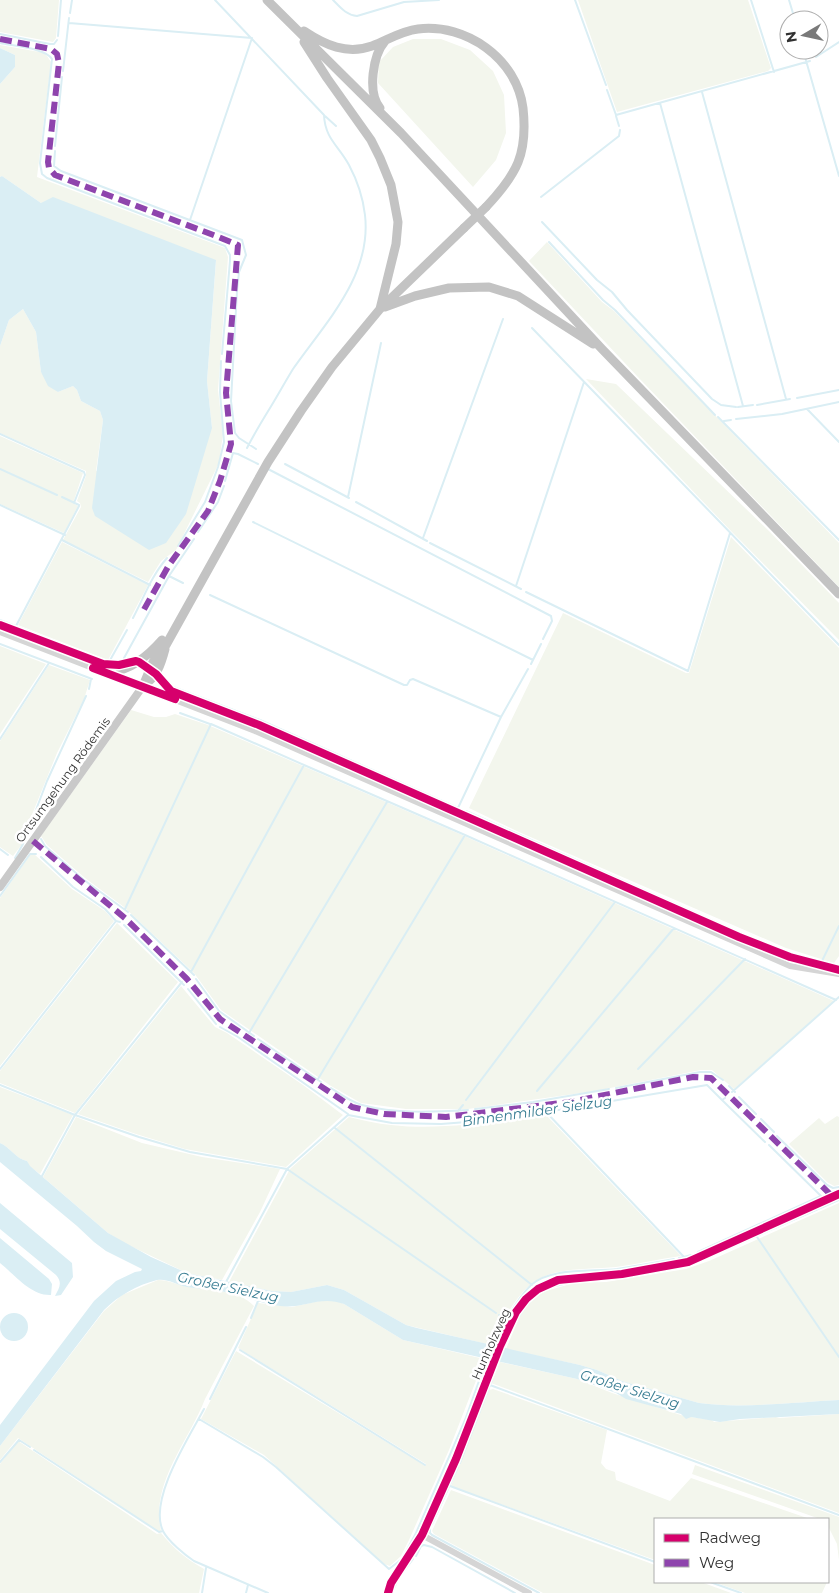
<svg xmlns="http://www.w3.org/2000/svg" width="839" height="1593" font-family="Montserrat,sans-serif">
  <style>
    .green { fill: #f3f6ed }
    .water { fill: #daeef4 }
    .lines { fill: none; stroke-linecap: round; stroke-linejoin: round }
    .stream { stroke: #daeef4; stroke-width: 2 }
    .minor { stroke: #d5d5d5; stroke-width: 6 }
    .major { stroke: #c9c9c9; stroke-width: 8 }
    .highway { stroke: #c3c3c3; stroke-width: 9 }
    .highway-bridge { stroke: #c3c3c3; stroke-width: 9 }
    .quiet { stroke: #8e44ad; stroke-width: 6; stroke-dasharray: 12 6; stroke-linecap: butt }
    .cycleway-casing { stroke: #fff; stroke-width: 11 }
    .cycleway { stroke: #d6006c; stroke-width: 8 }
    .labels { text-anchor: middle; stroke-width: 5; stroke-linejoin: round; paint-order: stroke }
    .street-label { font-size: 12px; fill: #313131; stroke: #fff }
    .water-label { font-size: 14px; font-style: italic; fill: #377c92; stroke: #fff }
  </style>
  <rect width="100%" height="100%" fill="#fff"/>
  <path class="green" d="M0,0h59l-3,38 -3,4 -53,-10z
    M578,0h170l23,68 -3,3 -151,41z
    M413,39h28l29,11 23,21 11,24 2,38 -10,27 -23,27 -95,-104 1,-21 14,-15z
    M0,45l45,8 6,9 -14,115 188,71 3,9 -10,133 5,44 -4,29 -43,87 -15,11 -13,21 -85,-42 18,-33 -1,-4 -3,-2 9,-25v-5l-86,-38v-87l9,-26 14,-11 13,23 5,40 17,20 15,-6 4,4 4,11 19,10 3,9 -7,51 116,-43 -5,-47 9,-120 -175,-58 -39,-27 -2,1v-93l15,-17v-12l-15,-7z
    M547,242l55,60 12,9 225,232v44l-202,-211 -108,-115z
    M586,379l30,5 153,147 70,72v37l-108,-109z
    M0,436l83,37 -10,30 5,3 -14,27 -64,-29z
    M731,537l108,111v308l-5,7 -48,-15 -267,-116 -50,-24 94,-195 123,60h3z
    M62,542l86,43 -40,75 -90,-35z
    M0,646l46,18 -46,70z
    M49,665l41,15 -6,19 -27,54 -26,64 -8,26 -10,13 -13,-9v-106z
    M131,710l23,7h12l9,-3 33,11 254,110 372,166 -100,88 -22,-19h-11l-106,21 -127,18h-62l-45,-6 -30,-17 -110,-76 -27,-37 -70,-66 -39,-29 -38,-33 -6,-9z
    M34,854l38,35 33,22 9,10 -114,145v-168l30,-43z
    M117,923l61,59 -103,131 -75,-30v-12z
    M181,986l34,41 12,6 76,52 40,30 -57,52 -101,-18 -49,-15 -58,-20z
    M0,1087l73,28 -33,59 -11,-8 -2,-5c-11,-2 -17,-14 -27,-18z
    M545,1114l136,142c-22,3 -43,8 -65,11 -28,3 -62,-1 -85,17 -16,13 -32,43 -40,61l-85,-20 -62,-35 -17,-5 -36,7 -19,-1 -43,-9 61,-113 59,-52c14,3 28,7 42,8 51,6 104,-4 154,-11z
    M837,1116l2,1v68l-5,1 -7,-4 -38,-38 30,-26 6,6z
    M76,1117l66,26 60,14 78,12 -20,43 -38,68 -35,-7 -65,-31 -14,-9 -65,-56z
    M839,1203v197c-43,2 -97,9 -140,3l-77,-22 -25,-11 -17,-5 -74,-16 13,-31 8,-12 10,-10 9,-5 28,-8 32,-1 80,-13 23,-8z
    M158,1280c10,0 20,5 30,7 22,4 50,2 66,19l-49,93c-16,42 -55,84 -44,132h-3l-140,-93 -18,22v-14l104,-135 18,-16z
    M335,1300l9,4 59,36 77,18 4,2 -35,90 -40,90 -8,16 -11,10 -6,-2 -120,-109 -63,-36 35,-68 190,115v-2l-188,-116 20,-45 34,4 27,-6z
    M500,1362l77,17 35,14 72,23 28,4 2,2 62,-5 3,1 60,-4v99l-348,-130z
    M493,1389l114,41 -6,33 5,6 9,3 1,8 54,21 21,-23 119,41h-155v41l-204,-74 38,-96z
    M18,1441l139,93 4,-1c14,17 24,25 43,36l-5,24h-199v-129z
    M695,1465l144,52v43l-2,-16 -9,-18v-7h-8l-128,-45z
    M451,1490l204,75v17h46l30,11h-188l-109,-59 -2,-3z
    M714,1582h113l-5,11h-77z"/>
  <path class="water" d="M0,48l15,7v12l-15,17z
    M2,176l39,27 12,-6 163,63 -9,121 5,47 -26,86 -20,29 -17,7 -54,-34 -3,-8 11,-88 -3,-9 -19,-10 -4,-11 -4,-4 -15,6 -10,-6 -7,-14 -5,-40 -13,-23 -14,11 -9,26v-169z
    M0,1143c10,4 16,16 27,18l3,5 78,67 43,24 36,16 85,18 19,1 36,-7 17,5 62,35 11,3 163,37 17,5 25,11 77,22c43,6 97,-1 140,-3v14l-99,5 -20,3 -29,-5 -5,2 -5,-5 -55,-15 -10,-6 -39,-14 -174,-39 -59,-36c-24,-9 -40,5 -64,2 -19,-2 -36,-10 -55,-14 -13,-3 -26,-3 -38,-5 -10,-2 -20,-9 -30,-7 -20,5 -39,16 -53,30l-104,136v-21l94,-124 22,-20 19,-9 6,-1 1,-2 -36,-18 -12,-9 -17,-16 -77,-64z
    M0,1203l72,60 1,14 -12,18 -6,1c4,-8 8,-13 1,-21l-56,-46z
    M0,1238l49,41 3,5 -1,11c-20,1 -36,-20 -51,-32z
    M0 1327a14 14 0 1 1 28 0a14 14 0 1 1-28 0Z"/>
  <g class="lines">
    <path class="stream" d="M215,0l109,115c1,24 15,31 25,50 8,15 14,33 16,50 7,61 -40,108 -72,154 -8,13 -15,26 -23,39 -8,13 -16,26 -23,40
      M333,0c7,7 13,15 24,16l47,-14 35,-2
      M575,0l31,85
      M751,0l23,72
      M789,0l6,20
      M70,13l2,-13
      M69,23l183,15 -62,182
      M0,34l50,10h4l3,-4
      M58,36l3,-36
      M0,43c13,3 45,5 52,16l-12,104 2,11 5,4 178,68 5,9v6l-8,93
      M803,50l36,126
      M816,57l23,-15
      M63,71l6,-53
      M607,90l9,25 194,-54
      M702,92l84,307
      M660,103l83,303
      M325,116l11,10
      M616,116l3,10
      M55,146l7,-69
      M55,151l-1,15 7,5 181,69 4,15 -7,17 -2,19 -6,110 4,32 4,5 17,11
      M541,197l78,-61 1,-6
      M542,222l55,58 15,12 15,18 85,89 9,6 15,2
      M549,242l54,58 12,10 100,105
      M532,328l307,317
      M797,398l42,-8
      M757,405l33,-6
      M738,407l15,-2
      M807,409l32,33
      M718,417l121,123
      M736,419l46,-5 57,-12
      M724,421l7,-1
      M0,434l84,38 1,3 -11,28
      M285,464l64,34
      M0,469l57,26
      M268,469l283,147 1,5 -9,18
      M225,481l8,-28 5,1 20,10
      M348,497l33,-154
      M356,502l71,39
      M0,505l65,30
      M253,522l280,138
      M198,532l20,-30 6,-16
      M423,538l80,-219
      M62,540l88,45
      M430,543l91,46
      M178,546l27,-44 13,-35 6,-25 -4,-50 1,-31
      M169,576l14,7
      M516,586l68,-204
      M526,592l162,79 42,-138
      M210,595l194,90h3l3,-5 3,-1 88,38
      M133,618c11,-21 19,-43 34,-60
      M0,620l95,37
      M16,626l63,-120v-1l-17,-8
      M0,644l92,35
      M124,658l45,-82 25,-37
      M101,659l8,3
      M109,662l18,-32
      M117,664l3,1 1,-2
      M531,664l10,-20
      M168,685l92,35 198,88 43,-91 27,-48
      M89,689l2,-10
      M180,713l30,11
      M0,739l49,-76
      M304,765l161,70 371,165
      M466,811l299,133 35,13 22,4
      M41,839l4,7 39,34 44,32
      M0,849l8,6
      M41,857l32,30 32,22 11,12 4,1
      M15,858l8,-14 24,-63 39,-85
      M0,896l30,-42h6
      M125,909l86,-185 93,41 -113,207
      M131,915l63,60
      M124,925l60,60
      M833,964l-11,-3 17,-35
      M838,966h1
      M196,979l23,32 35,25
      M182,982l-107,133 64,22 51,15 97,17 209,144
      M188,989l28,35
      M220,1027l18,10 110,77
      M249,1033l138,-231
      M258,1039l63,43
      M0,1069l116,-148
      M638,1069l107,-110
      M318,1079l147,-244
      M0,1085l75,30 -33,61
      M729,1086l6,6
      M331,1088c9,6 20,14 31,17 33,9 72,7 106,5
      M616,1088l84,-16h11l12,8
      M537,1091l137,-163
      M732,1092l107,-95
      M739,1097l17,17
      M466,1100l149,-198
      M722,1100l43,42
      M475,1109l58,-7 76,-13
      M458,1111l5,-6
      M546,1112l138,145 7,-2
      M761,1119l13,13
      M335,1128l197,157
      M777,1136l50,49 6,3 6,-1
      M757,1237l82,120
      M698,1252l123,-56 -52,-51
      M679,1258l5,-1
      M581,1281l53,-5 54,-10 151,-66
      M226,1282l61,-113 61,-54 44,8 49,1 64,-5 202,-34 15,15 3,-2
      M547,1288l25,-6
      M499,1315l6,4
      M251,1318l7,-17
      M508,1338c9,-20 17,-35 35,-48
      M495,1343c9,-20 20,-42 36,-58 20,-18 61,-13 86,-16 19,-3 38,-6 57,-10
      M240,1350l185,115
      M503,1350l3,-7
      M493,1375l6,-14
      M490,1385l349,130
      M210,1399l36,-72
      M204,1409c-15,28 -56,91 -41,122 5,10 22,24 31,30l74,32
      M199,1419l64,38 13,10 113,102 13,-10 14,-26 49,-113 19,-53
      M19,1440l11,7
      M34,1450l125,82 4,-1
      M0,1462l19,-22
      M460,1463l32,-83
      M450,1486l205,76
      M432,1524l26,-57
      M430,1529v4l2,2 107,58
      M416,1556l5,-10 3,-1 8,2 83,46
      M710,1582l31,11
      M202,1593l4,-25
      M246,1593l2,-8
      M392,1593l6,-14 15,-20"/>
    <path class="minor" d="M0,632l255,99 535,235 49,8
      M422,1535l107,58
      M388,1593l3,-10 31,-48 34,-76 44,-113 16,-34 10,-13 12,-10 20,-9 64,-6 66,-12 151,-68"/>
    <path class="major" d="M0,887l143,-201"/>
    <path class="highway" d="M267,0l134,133 201,216 237,245
      M304,31c21,14 43,24 68,15 16,-6 29,-15 46,-17 48,-6 99,30 105,79 5,46 -6,66 -37,99
      M304,42l23,36 44,62 9,18 11,27 7,37 -2,22 -16,65
      M380,108c-13,-16 -7,-53 5,-67
      M385,307l30,-11 34,-8 40,-1 29,9 75,48
      M108,673c24,-4 39,-16 54,-33
      M143,686l10,-24 13,-17 102,-183 33,-51 31,-44 48,-58 84,-81
      M143,686c14,-9 18,-22 22,-37"/>
    <path class="highway-bridge" d="M464,228l22,-21"/>
    <path class="quiet" d="M0,39l51,10 6,5 2,9 -11,99 1,6 6,7 161,61 22,9 -12,148 5,51 -11,37 -12,30 -39,54 -27,48
      M33,841l93,78 61,60 33,40 132,88 32,7 62,3 124,-15 123,-25 18,1 122,119"/>
    <g class="cycleway-casing">
      <path id="cycleway" d="M0,625l103,39 16,1 17,-4 3,1 17,12 15,17 88,34 480,212 51,20 49,13
        M93,668l82,31
        M388,1593l3,-10 31,-48 34,-76 44,-113 16,-34 10,-13 12,-10 20,-9 64,-6 66,-12 151,-68"/>
    </g>
    <use href="#cycleway" class="cycleway"/>
  </g>
  <g class="labels">
    <g class="street-label">
      <text transform="translate(63 780) rotate(-54)" y="4">Ortsumgehung Rödemis</text>
      <text transform="translate(491 1344) rotate(-66)" y="4">Hunholzweg</text>
    </g>
    <g class="water-label">
      <text transform="translate(537 1111) rotate(-8)" y="5">Binnenmilder Sielzug</text>
      <text transform="translate(228 1287) rotate(12)" y="5">Großer Sielzug</text>
      <text transform="translate(630 1389) rotate(17)" y="5">Großer Sielzug</text>
    </g>
  </g>
  <rect x="654" y="1518" width="175" height="65" fill="#ffffff" stroke="#adadad"/>
  <rect x="664" y="1534" width="25" height="8" fill="#d6006c" stroke="#adadad"/>
  <text x="699" y="1543" font-size="15" fill="#313131">Radweg</text>
  <rect x="664" y="1559" width="25" height="8" fill="#8e44ad" stroke="#adadad"/>
  <text x="699" y="1568" font-size="15" fill="#313131">Weg</text>
  <g transform="translate(804 35) rotate(261)"><circle r="24" fill="#ffffff" stroke="#adadad"/>
  <path d="M0-4L9 19L0 12L-9 19Z" fill="#797979"/>
  <text y="-8" font-size="14" font-weight="bold" text-anchor="middle" fill="#313131">N</text>
  </g>
</svg>
